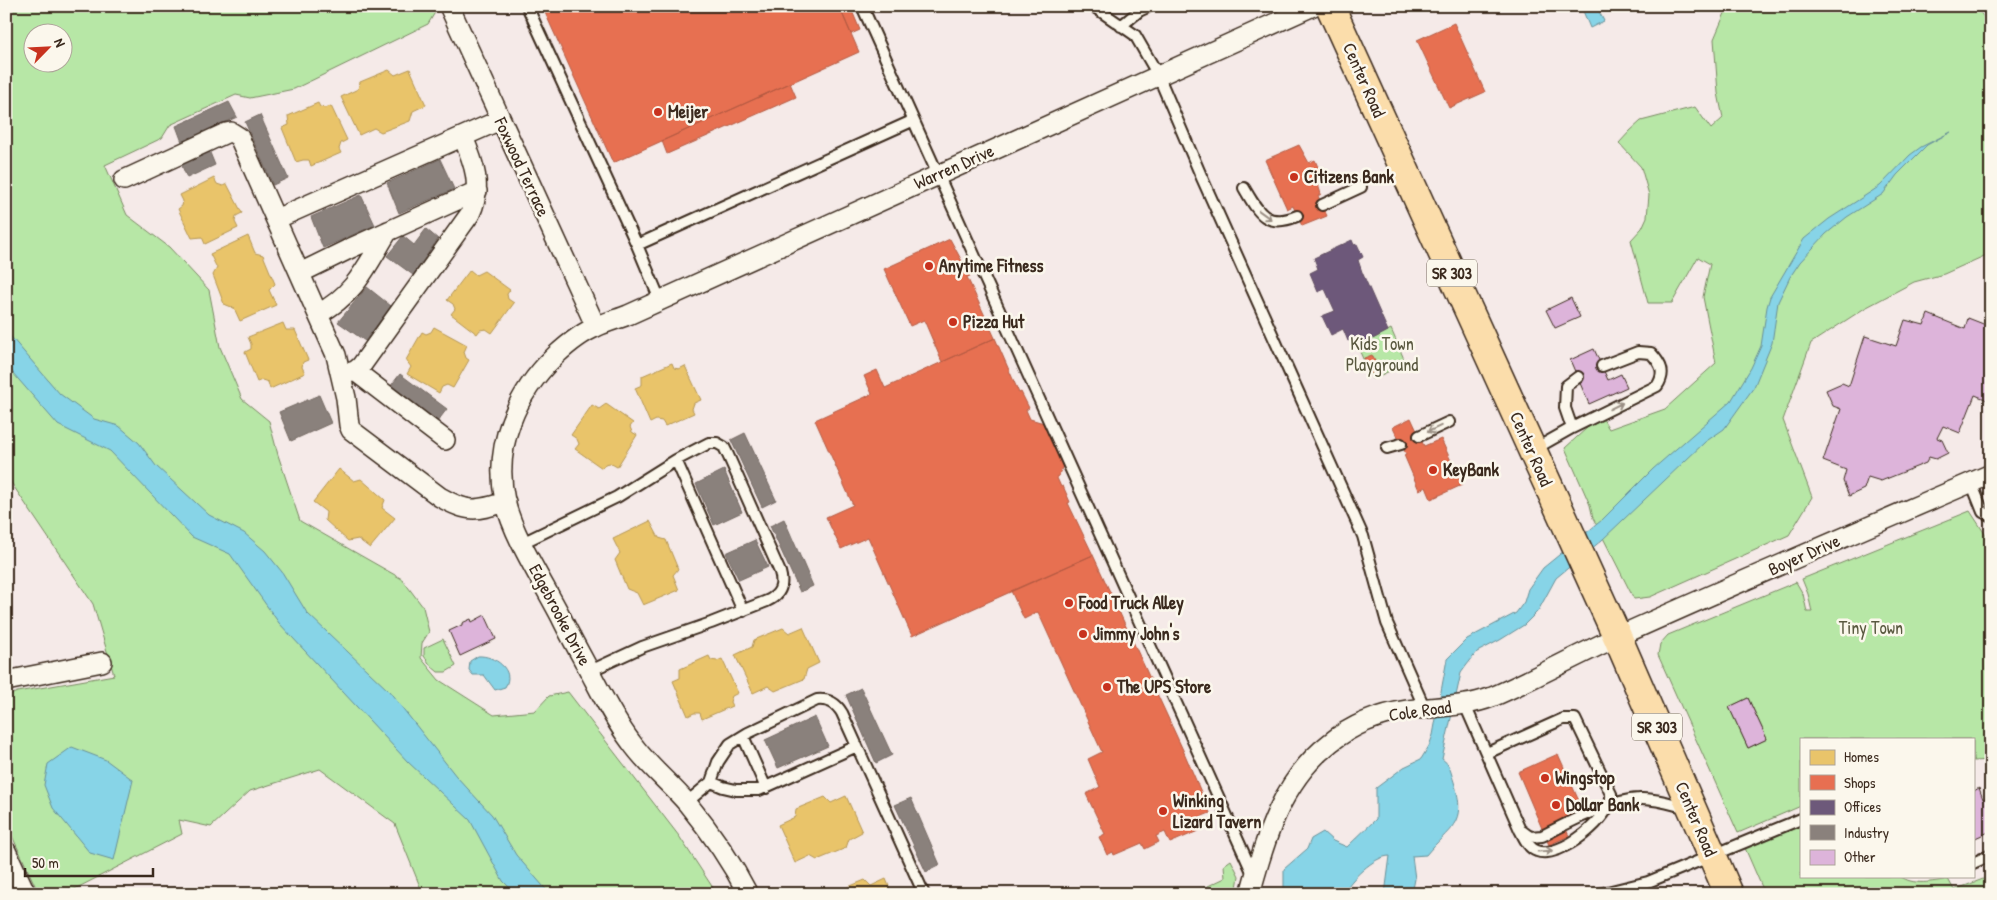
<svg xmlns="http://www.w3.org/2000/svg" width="1997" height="900" font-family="'Patrick Hand',sans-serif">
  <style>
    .green { fill: #b7e7a6; stroke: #798862; fill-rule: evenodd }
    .water { fill: #87d4e7; stroke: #699097 }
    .homes { fill: #e9c46a; stroke: #b59653 }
    .shops { fill: #e76f51; stroke: #b35a42 }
    .offices { fill: #6d597a; stroke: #5e4b5e }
    .industry { fill: #8a817c; stroke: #726760 }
    .building { fill: #ddb4da; stroke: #3b2a1e }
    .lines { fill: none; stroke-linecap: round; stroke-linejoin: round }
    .lane-casing { stroke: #3b2a1e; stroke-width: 14 }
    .street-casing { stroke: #3b2a1e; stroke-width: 22 }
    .primary-casing { stroke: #3b2a1e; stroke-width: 31 }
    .lane { stroke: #fbf7ec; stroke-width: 10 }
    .street { stroke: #fbf7ec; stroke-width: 19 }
    .primary { stroke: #fbddab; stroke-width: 28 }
    .oneway { stroke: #9b9085 }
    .poi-dot { fill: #c8321e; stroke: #fbf7ec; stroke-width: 2 }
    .labels { text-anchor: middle; stroke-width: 5; stroke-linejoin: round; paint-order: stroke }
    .shield { fill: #fbf7ec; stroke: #75685c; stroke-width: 1 }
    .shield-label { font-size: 16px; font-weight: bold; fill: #3b2a1e }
    .street-label { font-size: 18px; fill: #3b2a1e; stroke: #fbf7ec }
    .poi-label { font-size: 18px; font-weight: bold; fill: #3b2a1e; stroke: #fbf7ec; text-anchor: start }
    .park-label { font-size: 18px; fill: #5a5940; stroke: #fbf7ec }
  </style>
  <rect width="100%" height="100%" fill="#f5eae8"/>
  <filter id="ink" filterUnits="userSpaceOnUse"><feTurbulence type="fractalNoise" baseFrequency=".02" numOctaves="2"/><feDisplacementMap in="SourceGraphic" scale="10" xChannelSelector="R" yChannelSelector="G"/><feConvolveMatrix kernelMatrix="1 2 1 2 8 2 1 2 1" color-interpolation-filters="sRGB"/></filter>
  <g filter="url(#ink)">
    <path class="green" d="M6,6h433l-11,18 -134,65 -44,9 -14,-3 -66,30 -8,13 -57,27 22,50 42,32 40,43 11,57 22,52 27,22 9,34 22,66 102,58 21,28 6,25 -7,11 -1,15 18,22 55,35 41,-4 14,-15 19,-4 111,144 38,58h-294l-28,-70 -75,-55 -70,22 -39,36 -32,-7 3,14 -117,60h-26l-33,-71v-126l11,-5 97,-17 -21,-71 -87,-129zM32,32h30v30h-30z
      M1728,6h247l16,20v227l-47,21 -30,8 -49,26 -54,35 -28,77 29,77 -23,38 -139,62 -16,2 -41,-81 -3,-13 -25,-57 23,-21 15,-8 6,10 56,-20 51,-46 -13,-66 7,-33 -12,-7 -26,46h-24l-17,-63 11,-12 5,-11 2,-22 -8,-28 -22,-24 11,-12 11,-10 54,-14 16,22 12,-11 -5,-25 -4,-54z
      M1391,329l13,30 -1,6 -31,14 -16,-36 3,-2 -2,-4 2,-1 4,8z
      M1970,511l19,29h2v220l-18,1v-22h-172v67l-63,27 -80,-178 2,-11 8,-9 128,-53 7,12 4,18h5l-4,-18 -6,-15zM1748,698l19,41 -19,9 -19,-41z
      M443,639l13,27 -10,6h-8l-7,-6 -7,-10v-8z
      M1801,825v51h99c13,10 33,6 48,3l6,11 37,-14v18h-226l-20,-46 36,-16z
      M1231,860l8,16 -3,18h-45l34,-16 -1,-13z"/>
    <path class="water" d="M1581,6h15l8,15 -14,7z
      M1951,132l-24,13 -30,30 -14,19 -36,23 -21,17 -26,28 -10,15 -12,25 -6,41 -18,44 -30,42 -19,13 -103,98 -46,38 -18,33 -14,14 -24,15 -23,12 -11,14 -5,7 -19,86c8,5 9,14 12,23 14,43 -5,45 -28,73l-14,1 3,23 -3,15h-27l5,-38c-16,0 -40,24 -47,38h-59v-25l23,-20 4,-10 12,-7 10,9 14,6 29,-28v-31l28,-21 17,-8 8,-13 4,-11 14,-76 20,-20 49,-26 8,-11 4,-13 15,-21 59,-48 51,-51 78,-68 20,-33 10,-22 6,-39 3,-10 34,-58 25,-20 51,-33 30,-31 11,-8z
      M6,331l54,63 34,25 25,7 20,17 17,23 53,49 35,18 21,18 17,21 25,41 82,78 67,85 36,39 24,40 34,39h-34l-13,-13 -33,-61 -62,-58 -129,-139 -49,-69 -38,-17 -82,-86 -52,-26 -52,-60z
      M478,656c16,-1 38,14 27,31l-10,3 -11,-15h-11l-4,-5 1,-9z
      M72,747l34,13 27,20 -19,80 -24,-7 -37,-45 -9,-23 4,-21z"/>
    <path class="homes" d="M410,69l16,36 -13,6 -3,10 -29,11 -7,-4 -15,7 -18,-38 17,-8 2,-7 29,-12 6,5z
      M318,103l2,4 5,1 6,-2 16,34 -6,3 -2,6 2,4 -30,13 -2,-6h-6l-7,2 -14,-34 7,-3 -1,-9z
      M214,178l3,6 6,2 4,-2 15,29 -6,3 -1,6 3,6 -33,16 -3,-7 -10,1 -14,-29 4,-3 1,-5 -3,-6z
      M248,236l7,17 8,2 12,29 -6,6 7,15 -36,16 -6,-13 -10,-4 -11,-29 4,-7 -7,-14z
      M470,270l6,5 8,-4 26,19 -3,4 1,5 6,4 -22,30 -6,-4 -6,1 -3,4 -26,-20 4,-5 -2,-5 -6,-4z
      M283,323l3,7h9l13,30 -5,2 -1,5 3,6 -35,16 -2,-7 -6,-2 -5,2 -12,-30 6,-3v-5l-3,-7z
      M434,327l33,18 -3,7 2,6 3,2 -16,28 -6,-3 -5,2 -3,6 -32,-19 4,-7 -5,-7 16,-28 4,2 5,-2z
      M672,363l2,5 5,1 6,-3 16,34 -7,3 -2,6 2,4 -29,13 -3,-5 -6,-1 -6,3 -15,-35 7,-3v-9z
      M606,404l27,19 -3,4 2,5 5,3 -20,32 -7,-4 -5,1 -3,4 -27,-19 4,-5 -2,-5 -6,-4 21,-30 7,4z
      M339,469l15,12 7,-2 24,21 -3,8 13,10 -25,30 -12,-9 -10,2 -23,-21 1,-8 -13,-10z
      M650,521l9,17 7,2 12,29 -5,6 6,15 -36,15 -6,-12 -10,-4 -12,-29 5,-7 -7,-14z
      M803,627l16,36 -12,6 -3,10 -29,12 -7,-5 -15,7 -18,-38 17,-8 2,-7 29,-12 6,5z
      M709,656l2,4 6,1 5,-2 16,34 -6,3 -2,6 2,4 -30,13 -2,-6h-6l-6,3 -15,-35 7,-3v-9z
      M846,796l16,36 -13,7 -3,9 -29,12 -7,-4 -15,7 -17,-38 17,-8 1,-8 29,-12 6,6z
      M886,879l6,15h-56v-2l29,-12 6,6z"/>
    <path class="shops" d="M542,6h297l20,46 -246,111z
      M839,6h11l10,24 -9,4z
      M1454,23l31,69 -36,16 -32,-68z
      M790,83l6,14 -129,57 -5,-13z
      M1299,145l10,18 6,-3 5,12 -5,3 6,19 -3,2 9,20 -25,10 -9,-20 -6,3 -22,-49z
      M950,239l20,37 -3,1 28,61 -53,24 -18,-42 -14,6 -26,-57z
      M995,338l24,55 2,-1 8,16 -3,2 4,9 14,4 19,43 -6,12 4,9 2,-1 7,16 -2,1 25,52 -181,81 -44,-99 -27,12 -15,-32 27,-12 -38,-85 57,-26 -8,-18 13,-6 8,18z
      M1372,355l7,15 -9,4 -6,-16z
      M1411,418l13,28 17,-7 21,46 -31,14 -5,-12 -7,3 -15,-35 2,-1 -13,-27z
      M1093,555l90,195 27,63 -10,4 5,11 -35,15 -5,-11 -9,4 3,6 -14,7 -3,-6 -28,12 -1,-3 -6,3 -8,-18 6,-3 -19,-40 14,-7 -12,-28 14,-7 -64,-140 -14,7 -13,-28z
      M1558,754l25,56 -21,10 7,16 -20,9 -31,-73z"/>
    <path class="offices" d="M1352,240l2,5 3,-1 6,13 -5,3 4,12 26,59 -25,13 -4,-8 -11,5 -5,-12 -12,6 -9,-19 13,-5 -10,-22 -7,3 -8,-19 8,-4 -4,-11z"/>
    <path class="industry" d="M229,102l8,15 -55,25 -6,-16z
      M260,115l28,63 -15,7 -28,-63z
      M208,148l7,17 -28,13 -7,-17z
      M440,159l14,30 -55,24 -12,-30z
      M361,195l14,30 -52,23 -12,-31z
      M426,229l12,10 -25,36 -26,-19 16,-20 11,9z
      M367,287l24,19 -26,35 -27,-19z
      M400,374l47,35 -10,13 -47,-35z
      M319,395l12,28 -40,18 -12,-29z
      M745,433l31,67 -14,7 -31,-67z
      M724,470l18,42 -28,13 -18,-41z
      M784,519l29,67 -13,6 -30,-66z
      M755,540l13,27 -29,13 -13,-27z
      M861,688l31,67 -16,8 -30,-68z
      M815,717l13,29 -50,22 -13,-28z
      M911,798l29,67 -14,7 -31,-67z"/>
    <path class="building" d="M1571,298l9,19 -25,11 -9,-18z
      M1928,314l37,15 3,-11 23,9v75l-2,1 -4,-4 -10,-4 -15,38 -17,-7 -6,12 5,2 6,13 -12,6 -7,-2 -3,6 -45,18 -13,-4 -4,12 -15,7 -6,-15 3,-11 -23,-9 18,-52 -8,-3 -7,-16 16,-7 7,3 16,-50 31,10 9,-26 19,5z
      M1594,349l14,31 13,-6 6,13 -38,17 -19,-44z
      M485,615l11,24 -36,17 -11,-25 13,-6v-2l9,-4 1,3z
      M1748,698l19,41 -19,9 -19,-41z
      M1979,788l4,11 8,-3v35l-18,8v-49l1,1z"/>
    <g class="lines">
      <g class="lane-casing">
        <path id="lane" d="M527,6l110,239
          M862,6l392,870
          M1093,6l42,29 23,40 44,103 161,358 24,87 38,86
          M1121,26l18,-15 11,-5
          M1244,188c14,24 22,41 53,28
          M1322,205l39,-18
          M660,300l-23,-55 275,-124
          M1572,428l-7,-20 1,-22 12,-9
          M1419,436l30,-14
          M1387,448l14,-4
          M1533,450l39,-22 85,-42c9,-13 4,-22 -6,-33l-13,-1 -36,14
          M676,460l67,151
          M1971,482l12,30 8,4
          M522,543l95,-46 59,-37 33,-17h8l7,4 4,8 52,117c4,14 0,23 -13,29l-56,22 -69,24 -52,24
          M1465,705l55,125c4,7 8,18 17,21 23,9 77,-35 74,-57l-36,-75h-12l-76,34
          M743,736l23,52
          M711,782l12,5 13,3h23l98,-44
          M686,803l25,-21 7,-20 12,-18 18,-11 69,-33c12,-1 19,3 25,13l82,181
          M1522,831l8,6 12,-1c26,-13 68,-36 97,-37 16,-1 33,5 49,9
          M1973,863l18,-8
          M1599,894l49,-12 153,-63"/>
      </g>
      <g class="street-casing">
        <path id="street" d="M449,6l147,321
          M124,180l102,-47 5,-1 8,5 97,218 10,43 3,27 2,5 89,67c28,16 35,14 66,5
          M276,219l224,-99
          M300,273l51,-25 126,-57
          M318,314c38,-20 49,-49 70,-83
          M355,371l90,69
          M341,375l14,-4 6,-5 109,-152c13,-27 4,-51 -7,-77
          M6,681l96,-19
          M6,851l20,43
          M748,894c-17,-33 -38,-63 -61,-91 -18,-21 -40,-38 -56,-61 -16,-21 -28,-45 -40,-68 -10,-19 -21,-38 -30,-57 -17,-33 -48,-81 -56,-116 -12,-55 11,-108 51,-146 12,-11 25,-22 40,-28 10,-5 22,-8 32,-12l685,-309
          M1250,894c15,-56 32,-114 80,-151 22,-18 50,-29 78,-33 28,-4 56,-2 84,-13 42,-18 83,-41 125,-60 124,-56 249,-109 374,-163"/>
      </g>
      <g class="primary-casing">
        <path id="primary" d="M1330,6l287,630 112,258"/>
      </g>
      <use href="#lane" class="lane"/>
      <use href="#street" class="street"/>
      <use href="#primary" class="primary"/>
    </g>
    <defs><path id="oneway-shaft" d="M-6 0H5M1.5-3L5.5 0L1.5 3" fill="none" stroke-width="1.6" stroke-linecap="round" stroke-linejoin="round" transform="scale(1.25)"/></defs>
    <g class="oneway">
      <use href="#oneway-shaft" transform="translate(1265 215) rotate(36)"/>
      <use href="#oneway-shaft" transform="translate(1616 406) rotate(-26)"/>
      <use href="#oneway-shaft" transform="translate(1434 429) rotate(155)"/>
      <use href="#oneway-shaft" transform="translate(1545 851) rotate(-3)"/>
    </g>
  </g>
  <g class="poi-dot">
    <circle cx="658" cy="112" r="5"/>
    <circle cx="1294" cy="177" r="5"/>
    <circle cx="929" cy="266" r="5"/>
    <circle cx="953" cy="322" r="5"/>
    <circle cx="1433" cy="470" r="5"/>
    <circle cx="1069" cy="603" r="5"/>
    <circle cx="1083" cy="634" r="5"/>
    <circle cx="1107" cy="687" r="5"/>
    <circle cx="1545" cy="778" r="5"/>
    <circle cx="1556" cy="805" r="5"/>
    <circle cx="1163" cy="811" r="5"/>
  </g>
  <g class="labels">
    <g class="shield">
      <rect x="1427" y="259.5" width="50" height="27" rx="4"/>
      <rect x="1632" y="713.5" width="50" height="27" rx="4"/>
    </g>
    <g class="shield-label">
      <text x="1452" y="279">SR 303</text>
      <text x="1657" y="733">SR 303</text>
    </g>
    <g class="street-label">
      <text transform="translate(1364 80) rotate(66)" y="6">Center Road</text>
      <text transform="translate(522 167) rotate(65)" y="6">Foxwood Terrace</text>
      <text transform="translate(954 167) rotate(-24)" y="6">Warren Drive</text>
      <text transform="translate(1531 449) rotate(66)" y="6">Center Road</text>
      <text transform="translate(1804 555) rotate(-24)" y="6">Boyer Drive</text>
      <text transform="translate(560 615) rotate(62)" y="6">Edgebrooke Drive</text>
      <text transform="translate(1420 711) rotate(-8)" y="6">Cole Road</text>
      <text transform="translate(1696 819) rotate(67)" y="6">Center Road</text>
    </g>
    <g class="poi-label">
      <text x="668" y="118">Meijer</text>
      <text x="1304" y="183">Citizens Bank</text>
      <text x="939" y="272">Anytime Fitness</text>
      <text x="963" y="328">Pizza Hut</text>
      <text x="1443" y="476">KeyBank</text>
      <text x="1079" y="609">Food Truck Alley</text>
      <text x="1093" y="640">Jimmy John's</text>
      <text x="1117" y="693">The UPS Store</text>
      <text x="1555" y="784">Wingstop</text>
      <text x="1173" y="807">Winking<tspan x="1173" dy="21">Lizard Tavern</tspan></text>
      <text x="1566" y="811">Dollar Bank</text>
    </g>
    <g class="park-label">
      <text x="1382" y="350">Kids Town<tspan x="1382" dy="21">Playground</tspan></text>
      <text x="1871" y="634">Tiny Town</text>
    </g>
  </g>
  <rect width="1997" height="900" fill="none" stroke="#fbf7ec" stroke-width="25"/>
  <rect x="12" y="12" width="1972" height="875" fill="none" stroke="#3b2a1e" stroke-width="2" filter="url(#ink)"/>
  <rect x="1800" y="738" width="175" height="140" fill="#fbf7ec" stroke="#aea59a"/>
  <rect x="1810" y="750" width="25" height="15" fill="#e9c46a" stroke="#aea59a"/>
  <text x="1844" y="762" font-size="15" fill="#3b2a1e">Homes</text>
  <rect x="1810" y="775" width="25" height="15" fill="#e76f51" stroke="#aea59a"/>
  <text x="1844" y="788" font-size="15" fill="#3b2a1e">Shops</text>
  <rect x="1810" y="800" width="25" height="15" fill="#6d597a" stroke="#aea59a"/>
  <text x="1844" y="812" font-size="15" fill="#3b2a1e">Offices</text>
  <rect x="1810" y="825" width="25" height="15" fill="#8a817c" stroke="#aea59a"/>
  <text x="1844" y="838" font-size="15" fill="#3b2a1e">Industry</text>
  <rect x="1810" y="850" width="25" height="15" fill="#ddb4da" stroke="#aea59a"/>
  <text x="1844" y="862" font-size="15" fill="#3b2a1e">Other</text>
  <g transform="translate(48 48) rotate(66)"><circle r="24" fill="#fbf7ec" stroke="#aea59a"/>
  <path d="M0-4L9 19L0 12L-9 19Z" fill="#c8321e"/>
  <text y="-8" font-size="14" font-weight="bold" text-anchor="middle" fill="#3b2a1e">N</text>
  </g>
  <path d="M25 868v8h128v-8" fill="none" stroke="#3b2a1e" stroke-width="2.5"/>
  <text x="32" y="868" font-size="15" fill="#3b2a1e" stroke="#fbf7ec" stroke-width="4" paint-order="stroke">50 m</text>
</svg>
